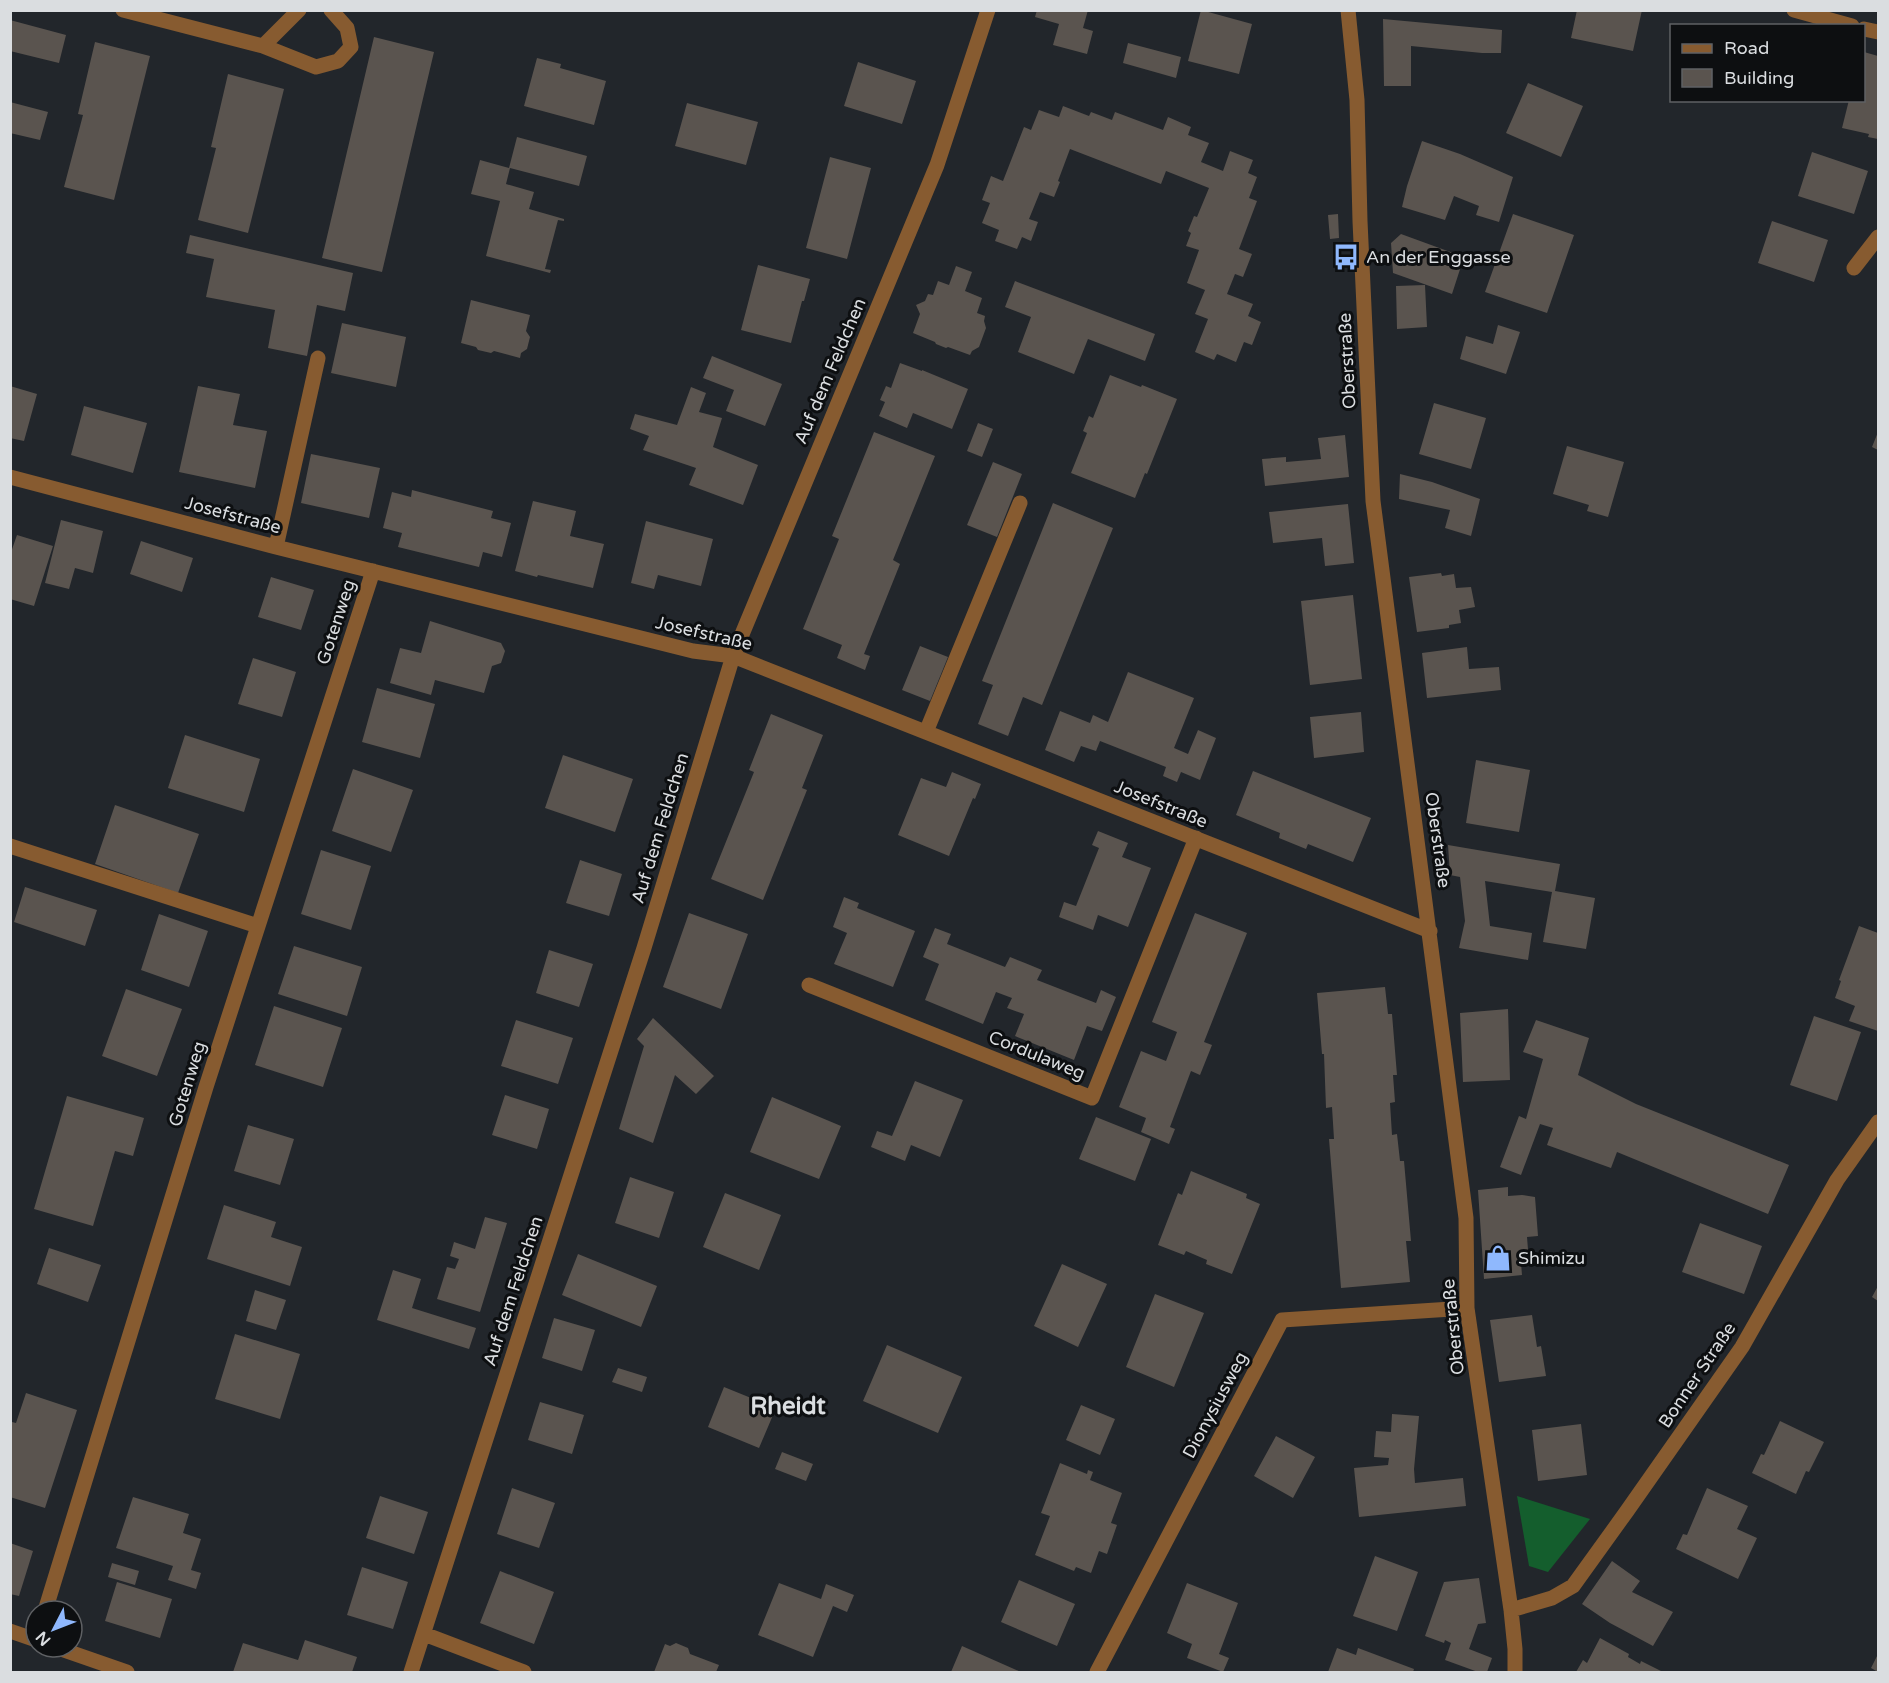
<svg xmlns="http://www.w3.org/2000/svg" width="1889" height="1683" font-family="'Varela Round',sans-serif">
  <style>
    .green { fill: #145e2d }
    .building { fill: #5a544f }
    .lines { fill: none; stroke-linecap: round; stroke-linejoin: round }
    .minor { stroke: #875b30; stroke-width: 15 }
    .labels { text-anchor: middle; stroke-width: 6; stroke-linejoin: round; paint-order: stroke }
    .poi-label { font-size: 18px; fill: #dadde0; stroke: #0d0f11; text-anchor: start }
    .street-label { font-size: 18px; fill: #dadde0; stroke: #0d0f11 }
    .district-label { font-size: 24px; font-weight: bold; fill: #dadde0; stroke: #0d0f11 }
  </style>
  <rect width="100%" height="100%" fill="#22262b"/>
  <path class="green" d="M1517,1496l73,23 -42,53 -19,-6z"/>
  <path class="building" d="M1037,10h51l-5,18 10,3 -6,23 -34,-9 6,-21 -24,-7z
    M1201,10l51,14 -13,50 -51,-13z
    M1577,10h65l-9,41 -62,-13z
    M1383,19l119,11 -1,23h-19l-71,-7v40h-27z
    M10,20l56,15 -7,28 -49,-12z
    M374,37l60,15 -52,220 -60,-14z
    M95,42l55,14 -36,144 -50,-13 19,-72 -5,-1z
    M1128,43l53,14 -5,21 -53,-15z
    M1864,52l14,4v83l-10,-2 1,-3 -27,-6 7,-28h15z
    M537,58l24,6 -1,4 46,13 -12,44 -70,-19z
    M858,62l58,19 -14,43 -58,-18z
    M228,74l56,15 -36,144 -50,-13 18,-72 -5,-1z
    M1528,83l55,23 -22,51 -55,-24z
    M10,102l38,10 -8,28 -30,-7z
    M687,103l71,19 -12,43 -71,-19z
    M1063,106l26,10 2,-4 21,8 3,-8 48,18 5,-13 23,10 -3,8 21,8 -8,19 22,9 7,-20 23,9 -5,13 9,4 -8,21 8,3 -18,48 13,5 -9,23 -8,-3 -8,20 26,10 -5,12 13,6 -9,23 -8,-3 -8,20 -19,-8 -3,6 -19,-8 13,-33 -13,-5 10,-24 -18,-7 12,-33 -13,-4 5,-13 -3,-2 6,-15 3,1 12,-29 -43,-17 -5,13 -91,-35 -12,32 2,1 -6,15 -14,-5 -11,27 9,3 -7,19 -9,-4 -5,12 -22,-8 4,-11 -17,-7 8,-20 -8,-3 9,-24 12,5 21,-54 7,3 8,-20 20,7z
    M517,137l70,19 -8,30 -69,-18 -4,16 28,8 -5,17 35,10v2l-6,-1 -13,49 6,1 -1,3 -64,-17 14,-55 -29,-7 9,-34 29,8z
    M1422,141l38,13 53,23 -14,45 -23,-7 3,-9 -25,-10 -9,24 -43,-13 5,-21z
    M1812,152l56,19 -14,43 -56,-18z
    M830,157l41,11 -24,91 -41,-11z
    M1338,214l1,24 -9,1 -2,-24z
    M1513,214l61,21 -27,78 -62,-21z
    M1772,221l56,19 -14,42 -56,-19z
    M1401,234l63,23 -12,37 -59,-21 -2,-30z
    M190,235l163,38 -8,38 -28,-6 -10,51 -39,-8 7,-38 -69,-13 8,-38 -28,-6z
    M758,265l52,14 -6,22h-2l-11,42 -50,-13z
    M956,266l16,6 -7,19 17,7 -5,15 8,3 -1,5 2,7 -7,19 -7,4 -2,4 -22,-8 -2,1 -10,-4 -1,-2 -22,-9 7,-19 -4,-9 9,-4 3,-7 5,1 5,-14 11,4z
    M1015,281l140,53 -10,27 -57,-22 -14,35 -56,-22 13,-35 -26,-10z
    M1425,285l2,42 -30,2 -1,-43z
    M471,300l59,15 -4,16 4,6 -3,12 -6,4 -1,5 -26,-7 -3,2 -13,-3 -2,-3 -15,-4z
    M342,323l64,14 -10,50 -65,-14z
    M1498,325l22,7 -14,42 -46,-15 6,-23 27,8z
    M712,356l70,28 -17,42 -39,-15 8,-21 -31,-12z
    M900,363l22,8v-1l46,19 -16,40 -39,-16 -6,15 -28,-12 6,-14 -5,-2 6,-14 5,2z
    M1110,375l31,12 1,-2 35,14 -30,75 -2,-1 -10,25 -64,-25 16,-40 -4,-2 6,-15 4,2z
    M10,386l27,8 -13,47 -14,-3z
    M198,386l42,8 -7,31 34,6 -12,57 -76,-16z
    M691,387l15,6 -7,19 23,6 -9,29 45,18 -15,40 -54,-20 7,-17 -53,-18 6,-14 -19,-7 5,-15 42,11z
    M1434,403l52,15 -15,51 -52,-15z
    M84,406l63,17 -14,50 -62,-18z
    M978,423l15,6 -11,28 -15,-6z
    M874,432l61,24 -42,104 7,4 -36,90 6,2 -5,14 -28,-12 5,-13 -39,-16 36,-90 -7,-3z
    M1878,432v18l-6,-3z
    M1345,435l4,42 -84,9 -3,-27 24,-2v5l35,-3 -3,-21z
    M1567,446l57,16 -16,55 -21,-6 2,-6 -36,-11z
    M311,454l69,14 -11,50 -68,-15z
    M993,462l29,12 -25,63 -30,-12z
    M1400,474l32,8 48,17 -9,37 -26,-8 5,-18 -51,-11z
    M412,490l81,21 -2,7 20,5 -9,34 -19,-5 -4,15 -81,-20 4,-14 -19,-5 9,-36 19,5z
    M533,501l43,10 -6,25 34,8 -11,44 -55,-13 -1,2 -22,-6z
    M1053,503l60,25 -71,177 -19,-8 -15,39 -30,-12 15,-39 -11,-4z
    M1348,504l6,59 -29,3 -3,-28 -49,5 -4,-31z
    M61,520l42,11 -10,42 -18,-5 -6,21 -24,-6z
    M646,521l67,18 -12,47 -43,-11 -4,14 -23,-6z
    M17,535l36,11 -19,60 -24,-7v-44z
    M141,541l52,17 -11,34 -52,-18z
    M1441,573l1,3 12,-2 2,14 15,-1 4,20 -16,3 2,13 -12,2v3l-32,4 -8,-55z
    M271,577l43,13 -13,40 -43,-13z
    M1353,595l9,84 -52,6 -9,-84z
    M430,621l71,22 4,8 -4,12 -9,3 -8,27 -49,-13 -4,15 -41,-12 10,-35 21,5z
    M920,646l28,11 -18,44 -28,-11z
    M1467,647l2,22 30,-2 2,23 -74,8 -5,-45z
    M253,658l43,14 -14,45 -44,-13z
    M1128,672l66,26 -20,50 14,6 10,-24 18,8 -16,42 -19,-8 -4,10 -14,-6 3,-9 -66,-26 -4,10 -15,-5 -7,16 -29,-12 15,-39 30,12 3,-8 15,7z
    M377,688l58,16 -15,54 -58,-16z
    M1361,712l3,40 -50,6 -4,-41z
    M771,714l52,21 -21,53 5,2 -44,110 -52,-21 43,-107 -5,-2z
    M185,735l75,24 -16,53 -76,-24z
    M563,755l70,24 -18,53 -70,-24z
    M1476,760l54,10 -11,62 -53,-9z
    M353,769l60,21 -22,62 -59,-21z
    M1253,771l118,47 -18,44 -45,-18 -2,5 -27,-11 1,-5 -44,-18z
    M952,772l29,12 -6,15 -2,-1 -24,58 -51,-21 23,-57 25,9z
    M115,805l84,29 -21,59 -83,-29z
    M1098,831l30,12 -6,14 29,11 -23,59 -30,-12 -5,15 -34,-13 5,-15 12,4 23,-58 -7,-3z
    M1448,845l112,19 -5,27 40,7 -9,51 -43,-7 9,-50 -67,-11 5,45 42,7 -4,27 -69,-12 6,-27 -5,-44 -10,-2z
    M321,850l50,16 -20,64 -50,-16z
    M580,860l42,14 -13,42 -43,-13z
    M25,887l72,23 -12,36 -71,-24z
    M844,897l15,6 -2,5 58,23 -22,56 -59,-23 13,-31 -14,-6z
    M689,913l59,21 -27,75 -58,-22z
    M1195,913l52,20 -43,109 8,3 -12,30 -9,-4 -21,56 5,2 -6,15 -28,-12 5,-14 -27,-11 22,-56 25,10 11,-29 -25,-10z
    M159,914l49,17 -19,56 -48,-17z
    M1859,926l19,7v98l-29,-10 6,-15 -20,-8 6,-17 -2,-1z
    M935,928l16,6 -4,10 58,23 5,-10 15,6 17,7 -5,10 59,23 5,-13 15,7 -14,34 -15,-5 -13,34 -59,-24 9,-22 -17,-6 5,-10 -16,-6 -13,32 -58,-24 14,-36 -16,-7z
    M294,946l68,21 -15,49 -69,-22z
    M549,950l44,14 -14,43 -43,-14z
    M1385,987l3,27h4l5,61h-4l2,27 -5,1 2,32 5,-1 3,27h4l7,80h-5l4,41 -69,6 -12,-149h5l-2,-32 -6,1 -2,-54h-2l-5,-61z
    M126,989l56,20 -25,67 -55,-20z
    M274,1006l68,22 -19,59 -68,-22z
    M1508,1009l2,71 -47,2 -3,-69z
    M1814,1016l47,16 -24,69 -47,-16z
    M653,1018l61,58 -18,18 -21,-19 -22,68 -34,-14 25,-83 -7,-7z
    M516,1020l57,18 -15,46 -57,-18z
    M1536,1020l53,18 -11,37 58,29 153,61 -21,49 -151,-62 -6,16 -64,-23 6,-17 -13,-4 -19,51 -21,-8 19,-51 7,3 17,-60 -20,-7z
    M915,1081l48,19 -23,57 -29,-12 -6,16 -34,-14 6,-16 15,5z
    M505,1095l44,14 -12,40 -45,-14z
    M67,1096l77,22 -11,38 -18,-5 -22,75 -59,-17z
    M772,1097l69,29 -22,53 -69,-27z
    M1096,1117l55,22 -16,42 -56,-22z
    M248,1125l46,14 -14,46 -46,-14z
    M1191,1171l56,23 -1,4 14,6 -28,70 -26,-10 1,-4 -21,-9 -2,4 -26,-10 20,-52 4,2z
    M630,1177l44,15 -15,46 -44,-15z
    M1508,1187v9l14,-1 13,2 3,39 -11,1 2,25 -8,1 1,12 -38,4 -6,-89z
    M725,1193l56,22 -22,55 -56,-23z
    M224,1205l52,17 -5,15 31,10 -12,39 -83,-27z
    M485,1217l22,6 -27,89 -43,-13 10,-32 8,2 4,-10 -9,-3 4,-14 21,7z
    M1700,1223l62,23 -18,48 -62,-22z
    M49,1248l52,17 -13,37 -51,-18z
    M578,1254l79,32 -16,41 -79,-32z
    M1062,1264l45,20 -29,63 -44,-21z
    M393,1270l28,9 -9,29 64,20 -7,21 -92,-29z
    M1878,1286v15l-6,-4z
    M255,1290l31,10 -10,30 -30,-9z
    M1155,1294l49,19 -30,74 -48,-20z
    M1532,1315l5,32 4,-1 5,30 -47,6 -9,-62z
    M554,1318l41,12 -13,41 -40,-13z
    M235,1334l65,20 -20,65 -65,-20z
    M887,1345l75,32 -24,56 -75,-32z
    M618,1368l29,9 -5,15 -30,-10z
    M724,1387l52,21 -17,40 -51,-21z
    M26,1393l51,17 -32,98 -35,-11v-71l2,-4 4,1z
    M540,1402l44,13 -12,39 -44,-14z
    M1081,1405l34,14 -15,36 -34,-15z
    M1392,1414l27,2 -5,53 1,14 48,-5 3,28 -107,11 -5,-49 34,-3 1,-7 -15,-1 2,-26 15,1z
    M1780,1421l44,21 -15,30 -3,-1 -10,23 -44,-21 9,-19 3,1z
    M1581,1424l6,51 -49,6 -6,-51z
    M1276,1436l39,21 -22,41 -39,-22z
    M782,1452l31,12 -7,17 -31,-12z
    M1060,1463l27,11 1,-4 5,2 -3,8 32,13 -11,30 6,2 -10,29 -8,-3 -8,22 -15,-6 -2,4 -39,-16 15,-39 -9,-3z
    M512,1488l43,15 -16,45 -42,-14z
    M1707,1488l41,18 -11,23 20,9 -19,41 -62,-30 7,-15 4,1z
    M380,1496l48,16 -14,42 -48,-16z
    M133,1497l56,17 -6,19 18,6 -10,31 10,3 -5,16 -28,-9 5,-14 -57,-18z
    M10,1543l23,8 -14,45 -9,-2z
    M1375,1556l43,16 -21,59 -44,-15z
    M1612,1561l28,20 -8,11 41,20 -20,34 -43,-23 -28,-19z
    M112,1563l27,8 -4,14 -27,-8z
    M362,1567l46,15 -15,47 -46,-14z
    M500,1571l54,21 -20,52 -54,-21z
    M1479,1578l7,45 -8,1 -9,25 23,9 -5,14h-9l-33,-12 6,-17 -6,-3 -1,3 -19,-7 19,-54z
    M1019,1580l56,24 -18,42 -56,-24z
    M117,1582l55,17 -12,39 -55,-17z
    M779,1583l42,16 5,-15 28,11 -7,17 -14,-6 -20,51 -55,-22z
    M1187,1583l51,20 -19,51 10,4 -6,14 -36,-14 5,-14 -25,-11z
    M1600,1638l29,16 -1,3 12,7 1,-3 22,11h-87l7,-12 4,3z
    M305,1640l52,17 -5,15h-119l10,-29 55,17z
    M676,1643l12,5 2,6 29,11 -3,7h-62l11,-28 5,2z
    M962,1646l59,26h-70z
    M1337,1648l19,7 2,-7 56,21 -1,3h-85z
    M1878,1654v18l-7,-4z"/>
  <g class="lines">
    <path class="minor" d="M123,10l140,36 53,21 22,-6 13,-14 -4,-19 -16,-18
      M1348,10l9,90 3,121 13,280 93,717 1,90 44,302 4,39v23
      M1794,10l58,16
      M1864,29l14,3
      M263,46l36,-36
      M1854,268l24,-31
      M10,477l266,70 417,104 40,5 697,275
      M276,547l42,-189
      M926,732l94,-229
      M10,846l248,80
      M809,985l283,113 104,-260
      M1511,1610l41,-12 21,-12 54,-75 115,-164 95,-167 41,-58
      M45,1611l161,-524 167,-516
      M10,1631l26,9
      M424,1634l100,38
      M55,1647l72,25
      M411,1672l233,-724 89,-292 204,-491 51,-155
      M1097,1672l185,-352 185,-12"/>
  </g>
  <defs>
    <g id="bus-bare" transform="scale(2.07)"><path d="M-5-6H5V4H4V6H2V4H-2V6H-4V4H-5ZM-3.5-4V0h7V-4ZM-3.5 1.2v1.5H-2V1.2ZM2 1.2v1.5H3.5V1.2Z" fill="#8fb8fd" stroke="#0d0f11" stroke-width="2.5" paint-order="stroke"/></g>
    <g id="shop-bare" transform="scale(2.07)"><path d="M-5-2.5h2.3a2.7 3.5 0 0 1 5.4 0H5L5.5 6h-11ZM-1.5-2.5h3a1.5 2.3 0 0 0-3 0Z" fill="#8fb8fd" stroke="#0d0f11" stroke-width="2.5" paint-order="stroke"/></g>
  </defs>
  <g fill-rule="evenodd">
    <use href="#bus-bare" x="1346" y="257"/>
    <use href="#shop-bare" x="1498" y="1258"/>
  </g>
  <g class="labels">
    <g class="poi-label">
      <text x="1366" y="263">An der Enggasse</text>
      <text x="1518" y="1264">Shimizu</text>
    </g>
    <g class="street-label">
      <text transform="translate(1347 361) rotate(-93)" y="6">Oberstraße</text>
      <text transform="translate(830 371) rotate(-67)" y="6">Auf dem Feldchen</text>
      <text transform="translate(233 515) rotate(15)" y="6">Josefstraße</text>
      <text transform="translate(336 622) rotate(-72)" y="6">Gotenweg</text>
      <text transform="translate(704 633) rotate(13)" y="6">Josefstraße</text>
      <text transform="translate(1161 804) rotate(22)" y="6">Josefstraße</text>
      <text transform="translate(660 828) rotate(-73)" y="6">Auf dem Feldchen</text>
      <text transform="translate(1438 840) rotate(82)" y="6">Oberstraße</text>
      <text transform="translate(1037 1055) rotate(22)" y="6">Cordulaweg</text>
      <text transform="translate(187 1084) rotate(-73)" y="6">Gotenweg</text>
      <text transform="translate(513 1291) rotate(-72)" y="6">Auf dem Feldchen</text>
      <text transform="translate(1453 1327) rotate(-96)" y="6">Oberstraße</text>
      <text transform="translate(1697 1375) rotate(-56)" y="6">Bonner Straße</text>
      <text transform="translate(1215 1405) rotate(-62)" y="6">Dionysiusweg</text>
    </g>
    <g class="district-label">
      <text x="788" y="1414">Rheidt</text>
    </g>
  </g>
  <rect width="1889" height="1683" fill="none" stroke="#dadde0" stroke-width="24"/>
  <rect x="1670" y="24" width="195" height="78" fill="#0d0f11" stroke="#5f6164" stroke-width="1.5"/>
  <rect x="1682" y="44" width="30" height="9" fill="#875b30" stroke="#5f6164" stroke-width="1.5"/>
  <text x="1724" y="54" font-size="18" fill="#dadde0">Road</text>
  <rect x="1682" y="69" width="30" height="18" fill="#5a544f" stroke="#5f6164" stroke-width="1.5"/>
  <text x="1724" y="84" font-size="18" fill="#dadde0">Building</text>
  <g transform="translate(54 1629) rotate(228)"><circle r="28" fill="#0d0f11" stroke="#5f6164" stroke-width="1.5"/>
  <path d="M0-4.5L10 22L0 15L-10 22Z" fill="#8fb8fd"/>
  <text y="-9" font-size="16" font-weight="bold" text-anchor="middle" fill="#dadde0">N</text>
  </g>
</svg>
